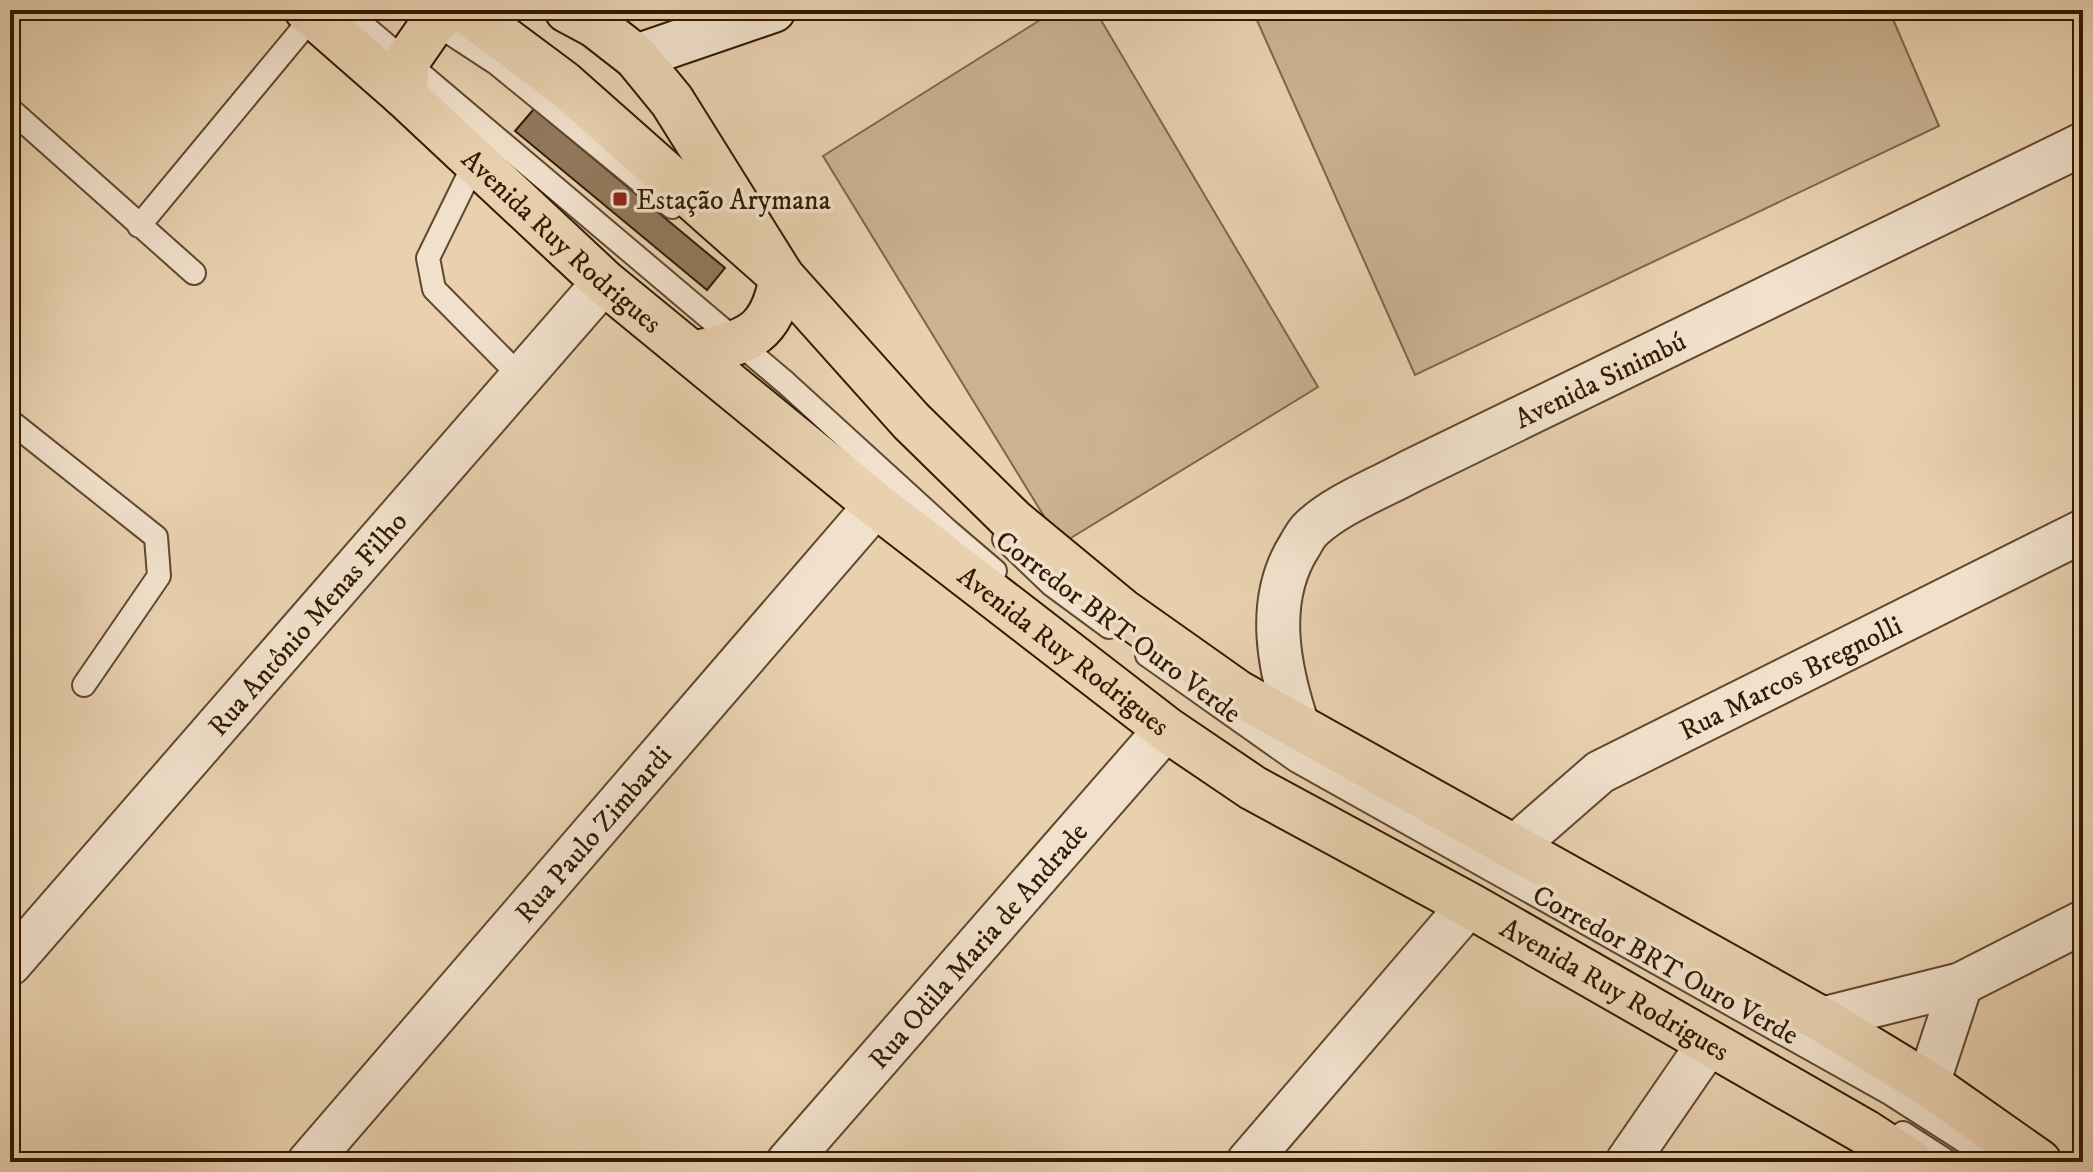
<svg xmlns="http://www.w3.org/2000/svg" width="2093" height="1172" font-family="'IM FELL DW Pica',serif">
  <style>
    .green { fill: #cab292; stroke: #7e664a; stroke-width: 2 }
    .building { fill: #92795c; stroke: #331a02; stroke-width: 2 }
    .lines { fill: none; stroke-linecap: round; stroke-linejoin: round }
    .lane-casing { stroke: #60482e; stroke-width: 26 }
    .street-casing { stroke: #60482e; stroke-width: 46 }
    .secondary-casing { stroke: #331a02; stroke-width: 48 }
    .primary-casing { stroke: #331a02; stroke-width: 48 }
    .lane { stroke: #f1e1cc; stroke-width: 22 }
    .street { stroke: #f1e1cc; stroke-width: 42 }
    .secondary { stroke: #f1e1cc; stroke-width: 44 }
    .primary { stroke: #e9d1b0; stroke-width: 44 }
    .poi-dot { fill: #8f2418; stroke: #f1e1cc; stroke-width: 3 }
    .labels { text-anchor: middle; stroke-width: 7; stroke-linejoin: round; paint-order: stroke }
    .poi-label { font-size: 28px; fill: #331a02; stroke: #f1e1cc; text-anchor: start }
    .street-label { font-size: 28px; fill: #331a02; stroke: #f1e1cc }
  </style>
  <rect width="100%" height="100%" fill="#e9d1b0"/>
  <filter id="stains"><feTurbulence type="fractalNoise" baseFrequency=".0025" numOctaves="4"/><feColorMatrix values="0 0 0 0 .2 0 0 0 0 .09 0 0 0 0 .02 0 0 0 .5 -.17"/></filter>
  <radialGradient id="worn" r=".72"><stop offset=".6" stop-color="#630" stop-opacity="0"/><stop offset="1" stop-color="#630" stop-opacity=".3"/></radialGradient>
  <path class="green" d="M1056,10h39l223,377 -257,157 -238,-388z
    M1275,10h614l50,116 -524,249 -159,-357z"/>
  <path class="building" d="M534,109l191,159 -18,22 -192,-159z"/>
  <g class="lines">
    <g class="lane-casing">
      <path id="lane" d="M345,10l441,373 161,147 48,41
        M415,10l81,53 176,144
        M12,111l182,162
        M475,162l-47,96 6,31 87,88
        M139,226l175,-211
        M10,421l146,116 3,39 -75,109
        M1004,539l48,46 57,42
        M1147,655l150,106 594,333 106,68
        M1903,1133l45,29"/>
    </g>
    <g class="street-casing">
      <g id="street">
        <path id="s1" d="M1299,729c-20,-59 -35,-128 1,-184 3,-5 6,-11 10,-15 25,-25 70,-42 101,-59l672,-327"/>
        <path id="s2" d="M1513,848l87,-76 483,-241"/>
        <path id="s3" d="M10,964l594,-682"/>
        <path d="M1821,1019l140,-35 122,-62"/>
        <path d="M1928,1084l33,-100"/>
        <path id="s4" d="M309,1162l567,-657"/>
        <path id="s5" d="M788,1162l378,-433"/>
        <path d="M1248,1162l221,-257"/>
        <path d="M1627,1162l82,-119"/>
      </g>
    </g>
    <g class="secondary-casing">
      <path id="secondary" d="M636,57l137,-47"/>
    </g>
    <g class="primary-casing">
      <g id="primary">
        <path id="s6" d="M307,10l97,85 200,187 272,223 290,224 87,59 216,117 396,227 46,30"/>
        <path d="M465,10l98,73 219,194 129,144 102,100 109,90 116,82 583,326 107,65 111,78"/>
        <path d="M567,10l28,15 41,32 36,44 110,176c-11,60 -34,64 -89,77"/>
        <path d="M404,95l3,-34 27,-39 15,-12"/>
      </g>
    </g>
    <use href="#lane" class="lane"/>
    <use href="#street" class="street"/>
    <use href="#secondary" class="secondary"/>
    <use href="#primary" class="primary"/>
  </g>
  <rect class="poi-dot" x="612" y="191" width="16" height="16" rx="4"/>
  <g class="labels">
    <g class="poi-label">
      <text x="636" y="209">Estação Arymana</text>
    </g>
    <g class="street-label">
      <text dy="10" stroke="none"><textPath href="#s6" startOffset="344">Avenida Ruy Rodrigues</textPath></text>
      <text dy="10" stroke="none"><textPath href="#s1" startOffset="536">Avenida Sinimbú</textPath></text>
      <text dy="10" stroke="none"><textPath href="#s3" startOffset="452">Rua Antônio Menas Filho</textPath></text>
      <text transform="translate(1119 626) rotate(37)" y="10">Corredor BRT Ouro Verde</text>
      <text dy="10" stroke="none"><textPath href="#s6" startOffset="992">Avenida Ruy Rodrigues</textPath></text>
      <text dy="10" stroke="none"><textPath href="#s2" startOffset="328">Rua Marcos Bregnolli</textPath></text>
      <text dy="10" stroke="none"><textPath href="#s4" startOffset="434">Rua Paulo Zimbardi</textPath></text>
      <text dy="10" stroke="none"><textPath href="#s5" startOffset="288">Rua Odila Maria de Andrade</textPath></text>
      <text transform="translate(1666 964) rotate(29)" y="10">Corredor BRT Ouro Verde</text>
      <text dy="10" stroke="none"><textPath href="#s6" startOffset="1640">Avenida Ruy Rodrigues</textPath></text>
    </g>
  </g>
  <rect width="2093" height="1172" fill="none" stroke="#e9d1b0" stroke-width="40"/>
  <rect x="12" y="12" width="2069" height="1148" fill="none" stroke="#331a02" stroke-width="4"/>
  <rect x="20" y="20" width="2053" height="1132" fill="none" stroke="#331a02" stroke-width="2"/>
  <rect width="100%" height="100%" filter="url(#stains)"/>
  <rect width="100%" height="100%" fill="url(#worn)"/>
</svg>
